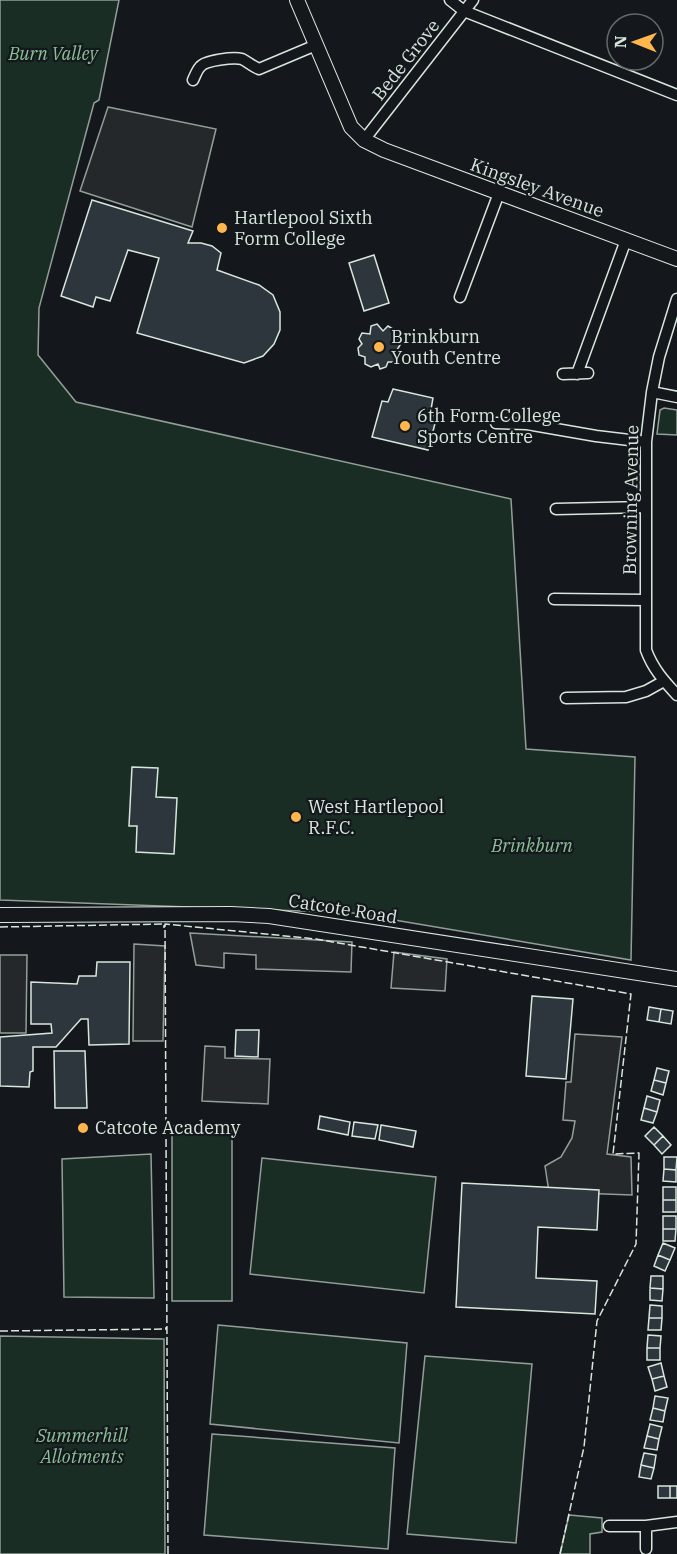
<svg xmlns="http://www.w3.org/2000/svg" width="677" height="1554" font-family="'IBM Plex Serif',serif">
  <style>
    .green { fill: #1a2d24; stroke: #939e99; stroke-width: 1.5 }
    .parking { fill: #24282b; stroke: #939e99; stroke-width: 1.5 }
    .building { fill: #2c363c; stroke: #d8e6dc; stroke-width: 1.5 }
    .lines { fill: none; stroke-linecap: round; stroke-linejoin: round }
    .minor-casing { stroke: #d8e6dc; stroke-width: 13 }
    .tertiary-casing { stroke: #d8e6dc; stroke-width: 16 }
    .minor { stroke: #14181c; stroke-width: 10 }
    .tertiary { stroke: #14181c; stroke-width: 14 }
    .fence { stroke: #d8e6dc; stroke-width: 1.5; stroke-dasharray: 8 3; stroke-linecap: butt }
    .poi-dot { fill: #ffb74d; stroke: #14181c; stroke-width: 2 }
    .labels { text-anchor: middle; stroke-width: 4.5; stroke-linejoin: round; paint-order: stroke }
    .park-label { font-size: 18px; font-style: italic; fill: #8ac095; stroke: #14181c }
    .street-label { font-size: 18px; fill: #d8e6dc; stroke: #14181c }
    .poi-label { font-size: 18px; fill: #d8e6dc; stroke: #14181c; text-anchor: start }
  </style>
  <rect width="100%" height="100%" fill="#14181c"/>
  <path class="green" d="M0,0h119l-20,100 -5,3 -55,205 -1,47 38,47 435,97 15,250 109,8 -4,203 -278,-47 -353,-13z
    M664,408l13,2v25l-20,-1 3,-24z
    M172,1126h60v175h-60z
    M151,1154l3,144 -90,-1 -2,-138z
    M262,1158l174,19 -12,116 -174,-19z
    M218,1325l189,18 -8,100 -189,-19z
    M0,1336l164,3 1,215h-165z
    M425,1356l107,8 -16,179 -109,-9z
    M212,1434l183,14 -7,101 -184,-14z
    M569,1515l33,3v14l-12,2v20h-30z"/>
  <path class="parking" d="M108,107l108,22 -24,98 -112,-36z
    M190,933l162,9 -1,30 -95,-3v-14l-32,-2v15l-28,-3z
    M134,944l31,2 -2,95h-30z
    M394,952l53,7 -2,32 -54,-3z
    M0,955h27l-1,78h-26z
    M575,1034l47,3 -15,117 24,3 1,38 -83,-3 -4,-26 16,-9 11,-19 3,-17 -12,-1 3,-38h5z
    M205,1046l20,1v11l45,1 -2,45 -66,-3z"/>
  <path class="building" d="M92,200l101,31 -5,12h13l11,3 9,7 -4,17 42,15 14,10 7,17v18l-6,14 -11,12 -19,7 -107,-30 22,-75 -31,-8 -18,51 -14,-4 -3,10 -32,-11z
    M374,255l15,48 -25,8 -15,-48z
    M377,324l6,7 5,-5 5,3v9l7,1v6l-3,5 3,6 -4,6h-8l-2,5 -6,2 -2,-5 -7,3 -6,-3v-7l-6,-2 -1,-7 4,-4 -3,-5 3,-6 8,1 1,-8z
    M393,389l40,9 -3,17 7,1 -9,34 -56,-13 10,-36 6,1z
    M132,767l26,1 -2,29 21,1 -3,56 -38,-2 1,-26h-8z
    M97,962h33l-1,82 -40,1 -1,-26h-7l-25,28h-23v24l-3,1 -1,15 -29,-1v-49l52,-4 -1,-9h-20v-42l46,2 2,-8h17z
    M532,996l41,3 -7,80 -40,-3z
    M649,1007l12,2 -2,13 -12,-2z
    M661,1009l12,2 -2,13 -12,-2z
    M236,1030h23l-1,27 -23,-1z
    M54,1051h31l2,57h-32z
    M657,1068l12,3 -3,12 -12,-3z
    M654,1080l12,3 -3,12 -12,-4z
    M647,1096l13,4 -3,12 -13,-4z
    M644,1108l13,4 -4,11 -12,-3z
    M320,1116l30,6 -2,13 -30,-6z
    M354,1122l24,3 -3,14 -23,-3z
    M381,1125l35,6 -3,16 -34,-7z
    M654,1127l9,9 -9,9 -9,-9z
    M663,1136l8,9 -9,9 -8,-9z
    M664,1157h13l-1,13 -12,-1z
    M664,1169l12,1v12l-13,-1z
    M462,1183l137,7 -2,40 -59,-3 -2,51 61,3 -2,33 -139,-7z
    M663,1187h13v13h-13z
    M663,1200h13v12h-13z
    M663,1216h13v13h-13z
    M663,1229h13l-1,12h-12z
    M663,1243l12,5 -5,12 -12,-5z
    M658,1255l12,5 -5,11 -11,-5z
    M651,1276h12v13l-13,-1z
    M650,1288l13,1 -1,12 -12,-1z
    M650,1305l12,1v12h-13z
    M649,1318h13l-1,12h-13z
    M648,1335l13,1 -1,12h-13z
    M647,1348h13v12h-13z
    M661,1363l3,13 -12,3 -4,-12z
    M664,1376l3,11 -12,4 -3,-12z
    M655,1396l13,2 -3,13 -12,-3z
    M653,1408l12,3 -2,11 -13,-2z
    M650,1424l12,3 -3,12 -12,-3z
    M647,1436l12,3 -2,11 -13,-2z
    M644,1453l12,2 -2,13 -13,-3z
    M641,1465l13,3 -3,11 -12,-2z
    M658,1486h12v12h-12z
    M670,1486h7v12h-7z"/>
  <g class="lines">
    <g class="minor-casing">
      <path id="minor" d="M450,0l14,11 213,84
        M193,80c2,-4 4,-10 7,-13 5,-7 34,-10 42,-8 6,3 10,7 17,10l57,-24
        M364,140l109,-140
        M460,297l39,-104
        M677,299l-18,58 -7,35 -6,50v208c7,19 18,31 31,45
        M563,374l25,-1
        M577,374l49,-134
        M652,392l25,5
        M496,423l31,1 69,12 50,6
        M556,509l89,-2
        M554,599l91,1
        M566,698l60,-1 20,-6 18,-10
        M609,1526h37l31,-4
        M646,1526v23"/>
    </g>
    <g class="tertiary-casing">
      <path id="tertiary" d="M297,0l54,127 13,13 20,10 293,109
        M0,915l231,-1 38,2 408,63"/>
    </g>
    <use href="#minor" class="minor"/>
    <use href="#tertiary" class="tertiary"/>
    <path class="fence" d="M0,927l164,-3v4
      M0,1331l166,-2v-2
      M168,1554l-3,-630 151,15 315,55 -18,160 26,-1 -3,91 -39,77 -13,126 -24,107"/>
  </g>
  <g class="poi-dot">
    <circle cx="222" cy="228" r="6"/>
    <circle cx="379" cy="347" r="6"/>
    <circle cx="405" cy="426" r="6"/>
    <circle cx="296" cy="817" r="6"/>
    <circle cx="83" cy="1128" r="6"/>
  </g>
  <g class="labels">
    <g class="park-label">
      <text x="53" y="60">Burn Valley</text>
      <text x="532" y="852">Brinkburn</text>
      <text x="82" y="1442">Summerhill<tspan x="82" dy="21">Allotments</tspan></text>
    </g>
    <g class="street-label">
      <text transform="translate(406 60) rotate(-52)" y="6">Bede Grove</text>
      <text transform="translate(537 188) rotate(20)" y="6">Kingsley Avenue</text>
      <text transform="translate(631 500) rotate(-89)" y="6">Browning Avenue</text>
      <text transform="translate(343 909) rotate(9)" y="6">Catcote Road</text>
    </g>
    <g class="poi-label">
      <text x="234" y="224">Hartlepool Sixth<tspan x="234" dy="21">Form College</tspan></text>
      <text x="391" y="343">Brinkburn<tspan x="391" dy="21">Youth Centre</tspan></text>
      <text x="417" y="422">6th Form College<tspan x="417" dy="21">Sports Centre</tspan></text>
      <text x="308" y="813">West Hartlepool<tspan x="308" dy="21">R.F.C.</tspan></text>
      <text x="95" y="1134">Catcote Academy</text>
    </g>
  </g>
  <g transform="translate(635 42) rotate(271)"><circle r="28" fill="#14181c" stroke="#626a69" stroke-width="1.5"/>
  <path d="M0-4.5L10 22L0 15L-10 22Z" fill="#ffb74d"/>
  <text y="-9" font-size="16" font-weight="bold" text-anchor="middle" fill="#d8e6dc">N</text>
  </g>
</svg>
